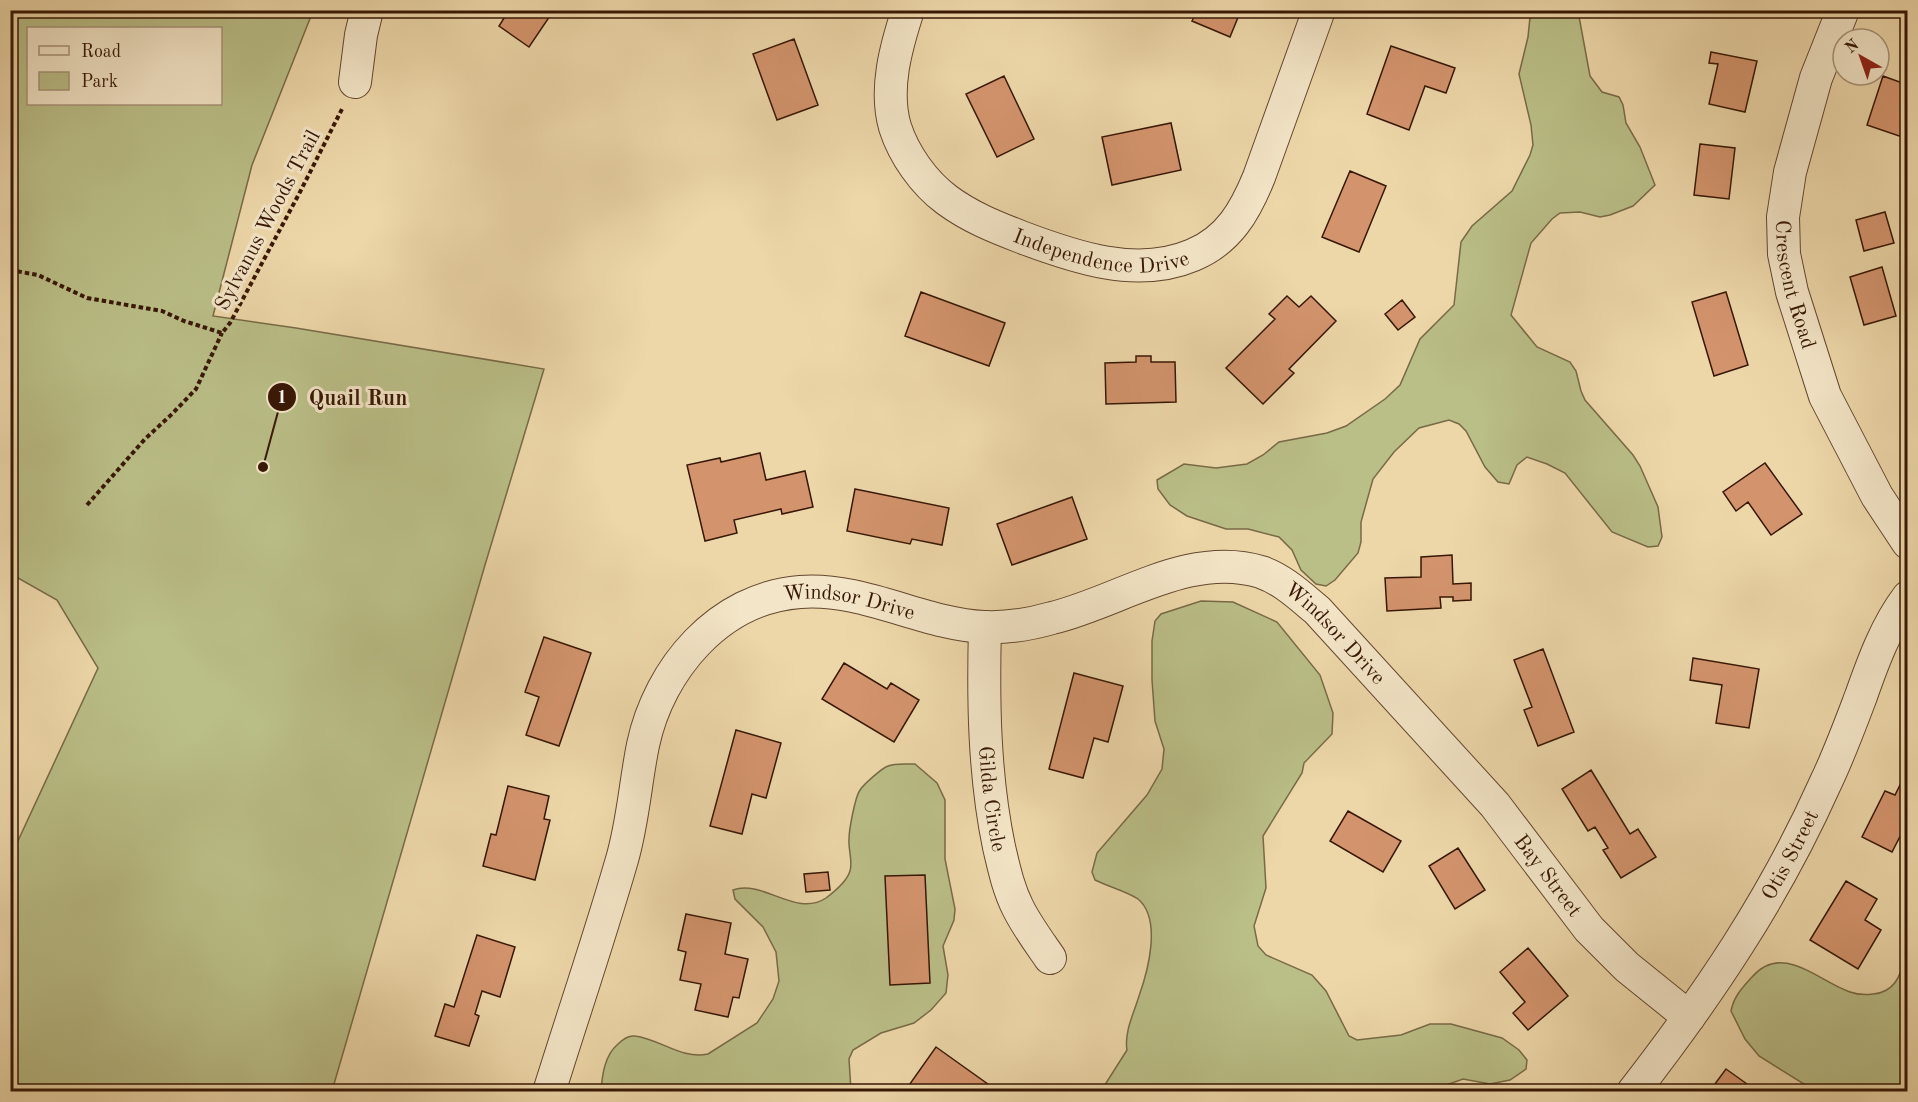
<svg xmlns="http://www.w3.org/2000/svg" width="1918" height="1102" font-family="'Old Standard TT',serif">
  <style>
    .green { fill: #babe87; stroke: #786a46; stroke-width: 1.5; fill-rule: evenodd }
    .building { fill: #d3946d; stroke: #371705; stroke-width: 1.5 }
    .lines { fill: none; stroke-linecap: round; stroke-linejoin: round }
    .minor-casing { stroke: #64472e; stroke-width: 34 }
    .path { stroke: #371705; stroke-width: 4; stroke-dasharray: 4.5 3; stroke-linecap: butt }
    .minor { stroke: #f3e5c7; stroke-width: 32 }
    .labels { text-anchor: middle; stroke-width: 6; stroke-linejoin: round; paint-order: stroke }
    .street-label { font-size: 21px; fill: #371705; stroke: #f3e5c7 }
    .leader { fill: none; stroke: #371705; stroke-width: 2 }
    .callout-dot { fill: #371705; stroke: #f3e5c7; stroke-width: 2 }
    .mark-label { font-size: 18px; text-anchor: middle; font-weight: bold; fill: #fff }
    .callout-label { font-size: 22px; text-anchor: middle; font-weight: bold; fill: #371705; stroke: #f3e5c7; stroke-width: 6; stroke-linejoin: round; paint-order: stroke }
  </style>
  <rect width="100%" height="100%" fill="#edd7a9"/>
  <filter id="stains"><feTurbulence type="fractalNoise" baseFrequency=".00333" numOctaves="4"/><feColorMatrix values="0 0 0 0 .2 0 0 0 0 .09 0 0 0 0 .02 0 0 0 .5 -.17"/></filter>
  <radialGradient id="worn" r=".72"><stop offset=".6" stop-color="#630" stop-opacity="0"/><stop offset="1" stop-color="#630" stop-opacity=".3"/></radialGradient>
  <path class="green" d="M11,10l302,1 -61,154 -39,151 83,12 248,41 -59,196 -153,526 -317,1 -4,-4v-232l87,-188 -41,-68 -46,-26zM28,28h192v76h-192z
    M1533,11h45l12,65 12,16 17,5 4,8 3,18 14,24 15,38 -22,21 -23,9 -10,2 -20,-5 -20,1 -8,6 -21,24 -20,72 26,32 33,15 6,9 5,20 4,9 48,55 7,11 18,41 4,30 -4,9 -10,1 -36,-15 -47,-59 -18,-9 -20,-7 -10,8 -8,19 -11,-2 -13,-15 -19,-36 -7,-7 -10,-4 -30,8 -25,24 -21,27 -12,43v20l-3,11 -23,27 -9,6 -10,-2 -15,-14 -9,-20 -13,-13 -31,-8h-22l-39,-13 -17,-11 -12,-16 -1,-9 27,-16 32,4 31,-4 16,-9 16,-13 48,-9 19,-7 39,-27 15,-14 20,-46 34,-34 7,-63 11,-16 40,-35 18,-36 3,-10 -2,-20 -12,-51 9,-37 2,-20z
    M1201,601l32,1 44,20 43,53 13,38 -1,21 -28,29 -2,10 -39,63 3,52 -12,38 4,20 8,9 46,20 14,16 23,45 8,4 44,-5 29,-11h21l51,14 17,12 8,10 -1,9 -16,11 -20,4 -27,-5 -36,13 -326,-1 26,-41c-3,-18 7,-37 12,-54 9,-25 23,-77 -1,-97 -10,-7 -31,-13 -43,-19l-3,-8 5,-19 50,-58 15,-26 2,-20 -9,-28 -3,-41v-39l3,-20 6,-7z
    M915,764l22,19 8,17v59l10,50 -1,11 -11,26 5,29 -2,18 -15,17 -17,13 -33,10 -28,17 -4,9 2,32 -250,1c1,-18 4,-37 17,-48 5,-5 10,-9 17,-8 25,3 47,24 73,18l49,-31 16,-24 6,-18 -3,-29 -13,-25 -28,-28 -2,-9c30,-11 63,28 93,8 8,-6 21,-17 24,-27 3,-10 -2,-22 -1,-32 0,-9 6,-42 11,-49 3,-5 22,-22 28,-24 6,-3 19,-2 27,-2z
    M1907,951v140h-92l-56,-35 -14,-17 -14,-28c3,-15 11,-23 21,-34 30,-35 66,4 98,15 8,3 15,3 23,2 8,0 18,-5 23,-13 6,-8 8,-21 11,-30z"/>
  <path class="building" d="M509,10h45l-25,37 -30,-21z
    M1188,10h53l-11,27 -38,-16 4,-8z
    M794,39l24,66 -41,15 -24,-66z
    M1391,46l64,22 -9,25 -21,-7 -16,44 -42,-16z
    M1711,52l46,9 -12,51 -36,-8 9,-40 -9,-1z
    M1004,76l30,63 -37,18 -31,-63z
    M1883,76l25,9v54l-41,-14z
    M1171,123l10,47 -69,15 -10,-48z
    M1700,144l35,4 -6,51 -35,-4z
    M1350,171l36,15 -27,66 -37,-15z
    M1885,212l9,31 -30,8 -8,-31z
    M1882,267l14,49 -32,9 -14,-48z
    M921,292l84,31 -16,43 -84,-30z
    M1726,292l22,73 -34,11 -22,-74z
    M1287,296l12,11 12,-11 25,25 -47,48 5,4 -31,31 -37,-36 49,-49 -6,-5z
    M1402,300l13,17 -17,13 -13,-16z
    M1136,356h15v6h24l1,40 -70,2 -1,-41 31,-1z
    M760,453l6,27 39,-9 8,36 -31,7 -1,-5 -47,11 3,13 -32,8 -18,-76 33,-7 1,4z
    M1765,463l37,51 -31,21 -23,-33 -12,9 -13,-19z
    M855,489l94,19 -7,37 -30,-6 -2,5 -63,-13z
    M1072,497l15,42 -75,26 -15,-41z
    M1452,555l1,29 18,-1v17l-18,1v-4h-13l1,11 -54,3 -2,-33 36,-1v-20z
    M544,637l47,16 -32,93 -33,-11 13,-38 -14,-5z
    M1543,649l31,83 -36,14 -14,-36 8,-3 -18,-47z
    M1693,658l66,11 -10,59 -33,-5 6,-38 -32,-5z
    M844,663l43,26 4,-6 28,17 -25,42 -72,-43z
    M1074,673l49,13 -15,56 -14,-4 -11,40 -34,-9z
    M736,730l45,13 -15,55 -14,-4 -10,40 -32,-8z
    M1591,770l39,64 8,-5 18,28 -35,21 -18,-28 5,-2 -13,-21 -7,4 -26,-42z
    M1904,777l4,2v42l-16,31 -30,-15 23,-46 10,4z
    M508,786l41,10 -5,23 6,1 -15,60 -52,-14 8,-32 5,1z
    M1348,811l53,30 -18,31 -53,-31z
    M1458,848l27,42 -30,19 -26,-43z
    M828,872l2,18 -24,2 -2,-18z
    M925,875l5,108 -40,2 -5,-109z
    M1846,881l31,18 -12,21 16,10 -23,39 -48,-29z
    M686,914l45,9 -6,31 23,5 -9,39 -6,-1 -5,20 -33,-7 6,-26 -21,-4 6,-28 -8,-2z
    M477,935l38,12 -15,50 -18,-6 -7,23 4,2 -10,30 -34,-10 10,-32 9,3z
    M1528,948l40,48 -40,34 -15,-17 12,-11 -25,-30z
    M936,1047l63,45h-87l-5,-4z
    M1726,1069l28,20 -1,3h-44z"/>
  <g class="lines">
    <g class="minor-casing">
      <g id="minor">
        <path id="s1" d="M908,10c-12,37 -24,79 -13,117 9,28 29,56 52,73 23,17 48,27 74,37 53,20 116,42 172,18 36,-15 52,-44 66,-78l60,-167"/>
        <path id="s2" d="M1843,10l-27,68 -26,94 -7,45 1,37 8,38 33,104 52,100 31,47"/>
        <path d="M355,82l6,-47 6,-25"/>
        <path id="s3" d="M985,627c-2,73 -1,148 14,220 5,21 9,41 19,61 9,18 21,34 32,50"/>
        <path id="s4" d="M549,1092c24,-77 50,-153 72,-229 12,-39 14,-79 22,-118 16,-76 76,-147 157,-153 64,-5 122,32 184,35 23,1 47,-3 68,-9 67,-16 137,-68 209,-46 21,7 39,24 56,38l178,195 94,124 38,38 62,50"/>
        <path id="s5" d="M1633,1092c76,-98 141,-194 192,-308 14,-29 25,-59 36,-88 12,-34 25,-70 47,-99"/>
      </g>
    </g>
    <path class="path" d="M10,270l28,5 49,23 75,13 22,10 38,12 8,-10 70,-131 42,-83
      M87,505l58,-66 27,-25 24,-25 26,-56"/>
    <use href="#minor" class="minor"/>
  </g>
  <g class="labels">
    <g class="street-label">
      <text transform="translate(267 220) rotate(-62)" y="7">Sylvanus Woods Trail</text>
      <text dy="7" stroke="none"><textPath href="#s1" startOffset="376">Independence Drive</textPath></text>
      <text dy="7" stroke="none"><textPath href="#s2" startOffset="285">Crescent Road</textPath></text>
      <text dy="7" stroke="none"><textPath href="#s4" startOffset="645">Windsor Drive</textPath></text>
      <text dy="7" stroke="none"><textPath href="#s4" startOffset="1167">Windsor Drive</textPath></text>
      <text dy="7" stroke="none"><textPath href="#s3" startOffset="172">Gilda Circle</textPath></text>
      <text dy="7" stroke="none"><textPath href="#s5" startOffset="285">Otis Street</textPath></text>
      <text dy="7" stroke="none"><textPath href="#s4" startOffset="1490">Bay Street</textPath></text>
    </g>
  </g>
  <path class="leader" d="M263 467L282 397"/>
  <g class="callout-dot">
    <circle cx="263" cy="467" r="6"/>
    <circle cx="282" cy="397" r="15"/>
  </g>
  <g class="mark-label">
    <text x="282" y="403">1</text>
  </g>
  <g class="callout-label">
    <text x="358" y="405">Quail Run</text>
  </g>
  <rect width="1918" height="1102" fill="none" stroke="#edd7a9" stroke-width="36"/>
  <rect x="12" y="12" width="1894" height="1078" fill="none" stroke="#371705" stroke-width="3"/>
  <rect x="18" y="18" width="1882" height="1066" fill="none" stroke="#371705" stroke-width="1.5"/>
  <rect x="27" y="27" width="195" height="78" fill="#f3e5c7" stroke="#a89379" stroke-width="1.5"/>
  <rect x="39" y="46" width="30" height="9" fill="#f3e5c7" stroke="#a89379" stroke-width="1.5"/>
  <text x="81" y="57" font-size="18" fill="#371705">Road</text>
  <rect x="39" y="72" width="30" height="18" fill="#babe87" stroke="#a89379" stroke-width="1.5"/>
  <text x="81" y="87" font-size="18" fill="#371705">Park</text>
  <g transform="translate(1861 57) rotate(320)"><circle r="28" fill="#f3e5c7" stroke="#a89379" stroke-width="1.5"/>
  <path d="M0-4.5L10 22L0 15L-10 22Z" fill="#8f2418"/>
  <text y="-9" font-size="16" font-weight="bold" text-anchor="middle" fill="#371705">N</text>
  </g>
  <rect width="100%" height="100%" filter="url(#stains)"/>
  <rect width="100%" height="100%" fill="url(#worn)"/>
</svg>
